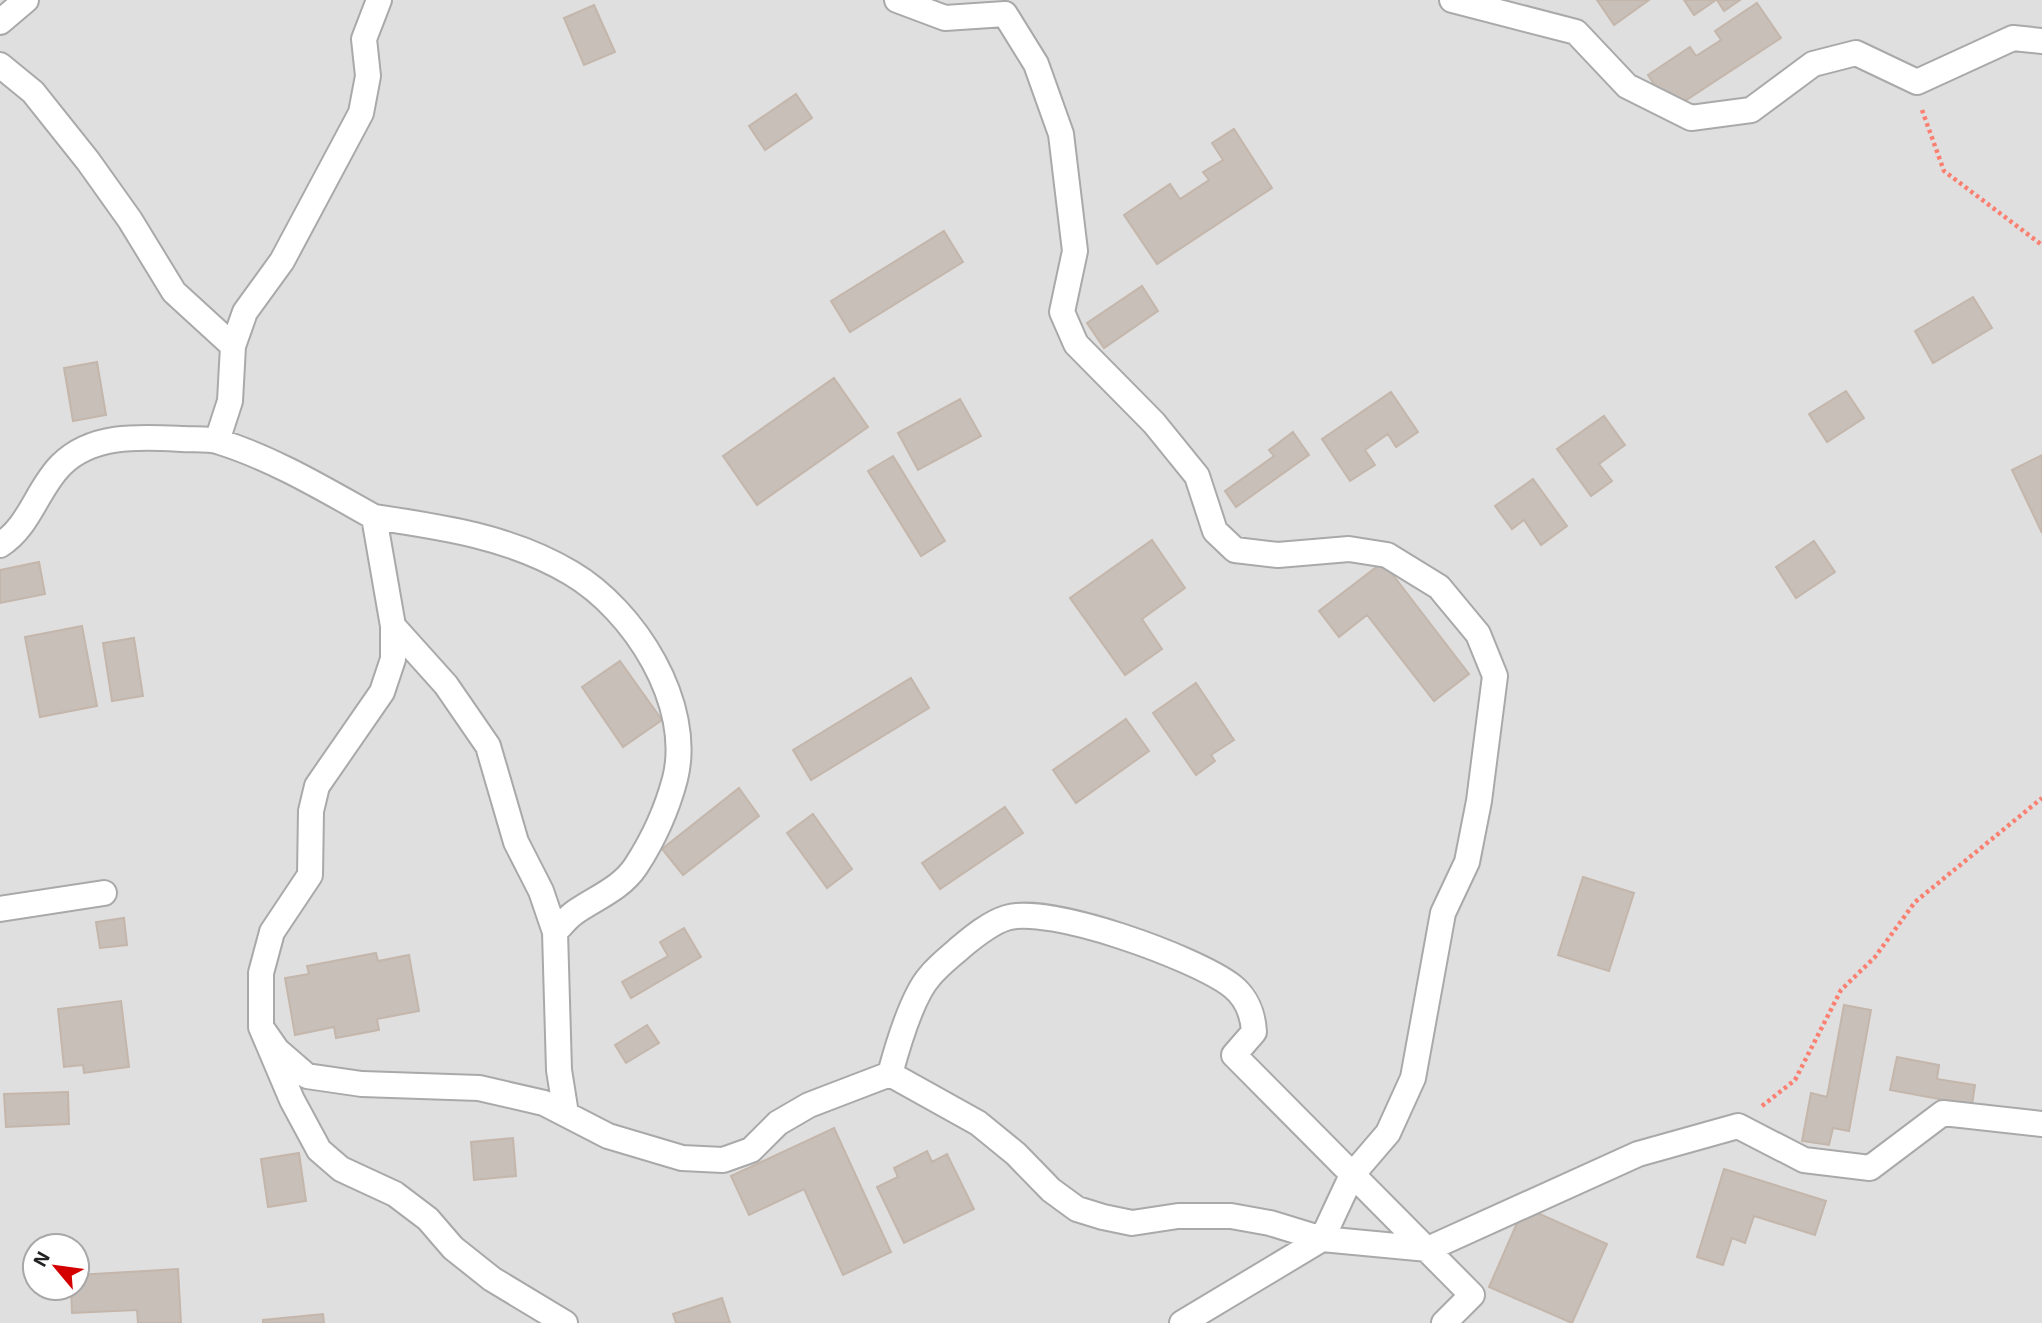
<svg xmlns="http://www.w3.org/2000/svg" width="2042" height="1323" font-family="'Exo 2',sans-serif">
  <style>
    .residential { fill: #e0dfdf; fill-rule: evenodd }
    .building { fill: #c7bfb8; stroke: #c4b6ab; stroke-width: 2 }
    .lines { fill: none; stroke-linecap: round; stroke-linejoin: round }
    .minor-casing { stroke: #a9a9a9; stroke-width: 28 }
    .path { stroke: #fa8072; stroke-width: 4.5; stroke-dasharray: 3.5 3.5; stroke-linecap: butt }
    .minor { stroke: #fff; stroke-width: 24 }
  </style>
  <rect width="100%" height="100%" fill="#f2efe9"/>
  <path class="residential" d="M0,0h2042v1323h-2042zM35,1246h42v42h-42z"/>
  <path class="building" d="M1597,0h52l-35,25z
    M1684,0h32l-22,15z
    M1717,0h23l-16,11z
    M1757,3l24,35 -110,72 -23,-35 42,-28 6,9 25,-16 -6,-9z
    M594,5l21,47 -31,13 -20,-47z
    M796,94l16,24 -47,32 -16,-24z
    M1234,129l38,59 -115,76 -33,-49 46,-31 10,15 29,-19 -6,-8 20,-12 -11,-17z
    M944,231l19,31 -113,70 -19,-31z
    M1142,286l16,25 -54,37 -17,-25z
    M1973,297l19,31 -59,35 -18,-32z
    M97,362l9,53 -33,6 -9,-53z
    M834,378l34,49 -111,78 -34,-49z
    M1846,391l18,27 -37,24 -18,-28z
    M1391,392l27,40 -22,15 -8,-13 -23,16 10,15 -25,16 -28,-42z
    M960,399l21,37 -63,34 -20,-37z
    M1604,416l21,29 -26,19 13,17 -21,15 -34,-47z
    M1293,432l16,23 -73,52 -11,-16 49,-35 -5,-6z
    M2042,455v78l-30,-63z
    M893,456l52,85 -24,15 -53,-85z
    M1533,479l34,47 -26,19 -17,-25 -12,9 -17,-23z
    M1152,540l33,48 -43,31 20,30 -37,26 -55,-77z
    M1814,541l21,31 -39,26 -20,-31z
    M39,562l6,32 -45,9v-33z
    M1383,562l86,112 -35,27 -67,-86 -28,22 -20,-26z
    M82,626l15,80 -57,11 -15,-80z
    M134,638l9,58 -31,5 -9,-58z
    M620,661l42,59 -39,27 -41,-60z
    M911,678l18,30 -118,72 -18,-30z
    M1196,683l38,57 -23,15 4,6 -19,14 -43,-62z
    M1126,719l23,32 -73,52 -23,-33z
    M739,788l20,28 -76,59 -21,-26z
    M1005,807l18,26 -83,56 -18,-26z
    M813,814l39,55 -25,19 -40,-55z
    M1583,877l51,16 -25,78 -51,-16z
    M124,918l3,27 -27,3 -4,-26z
    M684,928l17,29 -70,41 -9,-16 46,-26 -8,-14z
    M376,953l2,8 31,-6 10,56 -42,8 2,11 -43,8 -2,-11 -39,8 -10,-57 24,-4 -2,-8z
    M121,1001l8,66 -45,6 -1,-8 -19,2 -6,-58z
    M1844,1005l27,5 -22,121 -16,-3 -4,17 -27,-4 9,-48 16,4z
    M647,1025l12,18 -33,20 -11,-18z
    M1897,1057l42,8 -2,14 38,6 -3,20 -82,-15z
    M68,1092l1,32 -63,3 -2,-33z
    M834,1128l57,124 -48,23 -39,-86 -55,26 -18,-39z
    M513,1138l3,38 -42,4 -3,-38z
    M927,1151l5,11 15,-8 27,55 -70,34 -27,-56 21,-10 -4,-9z
    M299,1153l7,48 -38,6 -7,-48z
    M1724,1169l102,32 -11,34 -61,-19 -9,27 -13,-5 -9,27 -26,-8z
    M1524,1207l83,37 -35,79 -83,-36z
    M178,1269l3,54h-43l-1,-13 -65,3 -1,-25h6v-13z
    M722,1298l8,25h-54l-3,-9z
    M323,1314l1,9h-61v-3z"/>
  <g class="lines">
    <g class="minor-casing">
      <path id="minor" d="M897,0l48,18 60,-4 31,50 25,70 14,117 -13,61 14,32 78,79 43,53 18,55 20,19 43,5 71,-6 38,6 52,32 39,47 17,42 -16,125 -12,61 -24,51 -30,165 -25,55 -36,42 -30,64 -140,84
        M1452,0l124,32 51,54 64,32 60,-8 62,-46 43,-11 61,29 96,-44 29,3
        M0,22l26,-22
        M0,65l33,27 55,69 42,59 44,72 59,54
        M217,441l13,-40 3,-55 12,-34 37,-51 79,-148 7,-37 -4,-37 15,-39
        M374,517c68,10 137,20 197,56 63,37 123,131 104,206 -8,30 -22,61 -39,87 -15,23 -41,32 -62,47 -7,5 -13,13 -19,19
        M0,545c30,-19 37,-56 61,-80 32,-32 81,-28 122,-26 11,1 26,-1 37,3 54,17 104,47 154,75l19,109v33l-11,33 -65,94 -6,25 -1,64 -38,57 -11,41v54l31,73 27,50 22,19 54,25 33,25 25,29 39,31 73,44
        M393,626l53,59 42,61 28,96 25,49 14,41 4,138 7,44
        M0,909l104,-16
        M261,1027l16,23 30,26 55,8 117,4 65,15 64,33 74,22 41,2 28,-10 27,-27 31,-18 81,-31c7,-26 22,-78 40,-98 9,-11 21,-20 31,-29 12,-10 29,-24 45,-29 42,-14 190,40 226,68 14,11 21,28 22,46l-20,23 238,240 -28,28
        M890,1074l88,49 38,31 35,36 26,19 26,8 29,6 46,-7h53l39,7 52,16 106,10 210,-95 100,-28 66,34 66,8 73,-55 99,11"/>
    </g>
    <path class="path" d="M1922,110l22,61 98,74
      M1762,1106l33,-26 46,-90 34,-33 40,-55 127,-104"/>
    <use href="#minor" class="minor"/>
  </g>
  <g transform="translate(56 1267) rotate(299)"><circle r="33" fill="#ffffff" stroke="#a7a7a7" stroke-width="2"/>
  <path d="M0-5L12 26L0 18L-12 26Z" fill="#d40000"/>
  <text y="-10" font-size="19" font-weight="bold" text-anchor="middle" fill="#222222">N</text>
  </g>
</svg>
